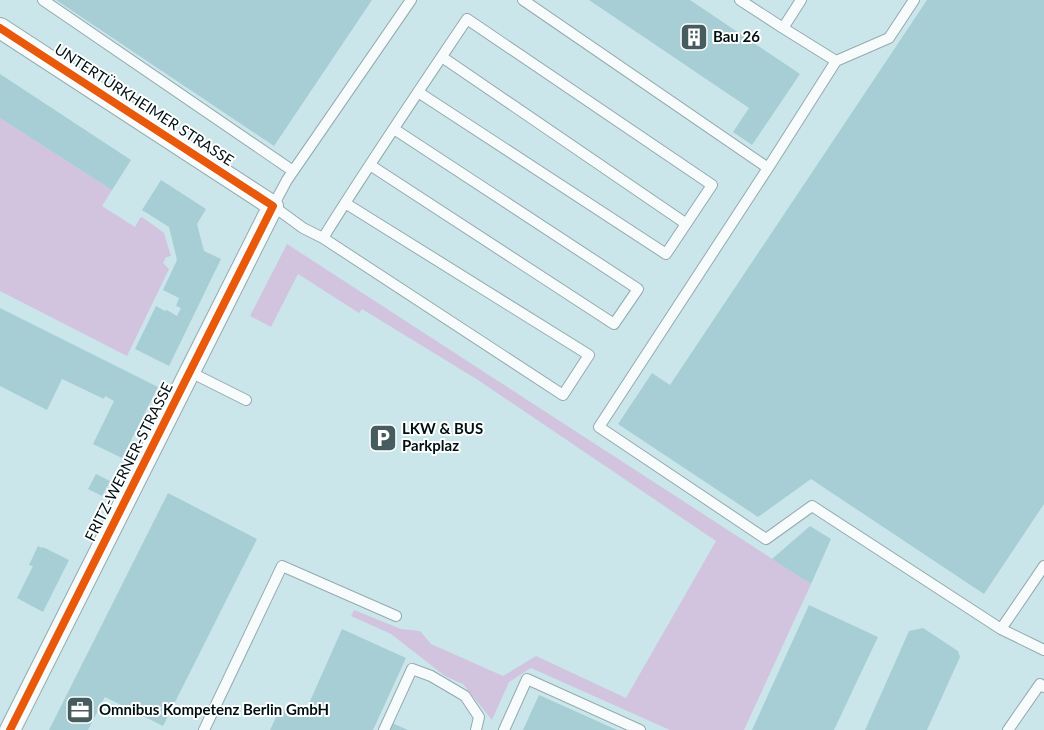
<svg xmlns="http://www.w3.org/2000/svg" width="1044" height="730" font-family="Lato,sans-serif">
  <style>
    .green { fill: #d2c3df }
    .building { fill: #a6ced4 }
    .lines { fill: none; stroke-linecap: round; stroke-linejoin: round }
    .lane-casing { stroke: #94aaad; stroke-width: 12 }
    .street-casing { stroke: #94aaad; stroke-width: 22 }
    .lane { stroke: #f7fbfc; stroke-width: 10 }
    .street { stroke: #f7fbfc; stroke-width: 20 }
    .cycleway-casing { stroke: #fff; stroke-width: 11 }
    .cycleway { stroke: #e8590c; stroke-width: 8 }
    .labels { text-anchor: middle; stroke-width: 4; stroke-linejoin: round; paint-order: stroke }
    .poi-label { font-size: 15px; font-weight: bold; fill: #001114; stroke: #fff; text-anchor: start }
    .street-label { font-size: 15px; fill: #001114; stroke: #fff }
  </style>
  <rect width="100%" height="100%" fill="#cae6eb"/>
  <path class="green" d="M0,118l112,72 -10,16 33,21 5,-9 2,-1 22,16 7,23 -5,1 -3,6 6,6 -42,87 -127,-65z
    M287,244l524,340 -67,146h-74l-139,-62 -22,14 -17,38 -29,-36 -18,-8 -54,-42 -40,-18 3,-6 47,19 19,2 11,13 72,32 33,-20 90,42 90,-157 -238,-161 -116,-71 -3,4 -61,-39 -27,53 -21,-11z"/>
  <path class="building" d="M56,0h316l-98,146z
    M589,0h101l110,74 -48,71 -19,-13 16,-24z
    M927,0h117v504l-60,90 -173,-115 -53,38 -140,-93 34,-51 18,12z
    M0,74l131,86 -19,30 -112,-72z
    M161,180l45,29 -9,15 7,27 17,8 -52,107 -34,-17 21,-43 9,5 2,-1 10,6 4,-8 -5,-2 3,-8 -16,-8 14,-30 -8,-33 -27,-17z
    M0,308l158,79 -36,71 -29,-14 21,-43 -9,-5 -1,3 -42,-20 -15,31 -47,-24z
    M96,474l14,7 -8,15 -14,-7z
    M168,493l89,46 -94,187 -58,-29 -17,33h-39z
    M810,526l21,13 -20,45 -39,-25z
    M38,546l4,2 1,-1 26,13 -26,52 -26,-14 16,-32 -4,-1z
    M809,605l69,32 -11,23 -33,70h-82z
    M923,628l35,23 2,6 -33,73h-62l44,-99z
    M342,629l64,29 -33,72h-103l11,-23 22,10z
    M539,695l78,35h-94z
    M392,723l16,7h-19z"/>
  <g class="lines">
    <g class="lane-casing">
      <path id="lane" d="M43,0l250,171
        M523,0l245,168
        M740,0l43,28 18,-28
        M783,28l53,33 -68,107 -169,259 167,112 46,-33 189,123 43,-63
        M442,57l243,166
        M836,61l53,-23 25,-38
        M370,165l244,159 24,-35 -244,-160
        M345,203l244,152 -26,40 -240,-157 -20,-10 -30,-22 14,-26 124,-180
        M323,238c46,-74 95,-146 144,-219l245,166 -46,69 -248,-162
        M190,372l56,28
        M1001,629l43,21
        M204,730l78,-164 114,50
        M384,730l28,-61 19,7 34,20 14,21 -3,13
        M504,730l23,-51 113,51
        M1008,730l32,-46 4,3"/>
    </g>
    <g class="street-casing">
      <path id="street" d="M0,28l273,178 -263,524"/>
    </g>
    <use href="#lane" class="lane"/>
    <use href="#street" class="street"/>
    <g class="cycleway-casing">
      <path id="cycleway" d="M0,28l273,178 -263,524"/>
    </g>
    <use href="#cycleway" class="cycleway"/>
  </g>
  <defs>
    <g id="building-square" transform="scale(1.4375)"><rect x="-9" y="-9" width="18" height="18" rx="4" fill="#475c5f" stroke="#fff"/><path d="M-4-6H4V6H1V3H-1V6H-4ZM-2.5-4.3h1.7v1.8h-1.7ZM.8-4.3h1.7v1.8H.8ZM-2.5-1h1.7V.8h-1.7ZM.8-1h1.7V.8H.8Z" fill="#fff"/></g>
    <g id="parking-square" transform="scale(1.4375)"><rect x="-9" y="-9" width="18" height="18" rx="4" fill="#475c5f" stroke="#fff"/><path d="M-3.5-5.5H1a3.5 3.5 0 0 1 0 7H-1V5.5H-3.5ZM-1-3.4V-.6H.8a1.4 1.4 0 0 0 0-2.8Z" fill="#fff"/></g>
    <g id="office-square" transform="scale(1.4375)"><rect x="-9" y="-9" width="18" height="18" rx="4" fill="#475c5f" stroke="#fff"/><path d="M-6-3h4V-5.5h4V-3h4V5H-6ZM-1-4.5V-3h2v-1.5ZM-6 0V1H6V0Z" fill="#fff"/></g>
  </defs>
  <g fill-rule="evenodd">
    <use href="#building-square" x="694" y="37"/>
    <use href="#parking-square" x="383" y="438"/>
    <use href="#office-square" x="80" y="710"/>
  </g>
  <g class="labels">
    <g class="poi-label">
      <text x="713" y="42">Bau 26</text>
      <text x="402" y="434">LKW &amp; BUS<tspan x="402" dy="17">Parkplaz</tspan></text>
      <text x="99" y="715">Omnibus Kompetenz Berlin GmbH</text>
    </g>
    <g class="street-label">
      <text transform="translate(144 105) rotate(33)" y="5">UNTERTÜRKHEIMER STRASSE</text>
      <text transform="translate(129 462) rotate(-63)" y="5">FRITZ-WERNER-STRASSE</text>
    </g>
  </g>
</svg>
